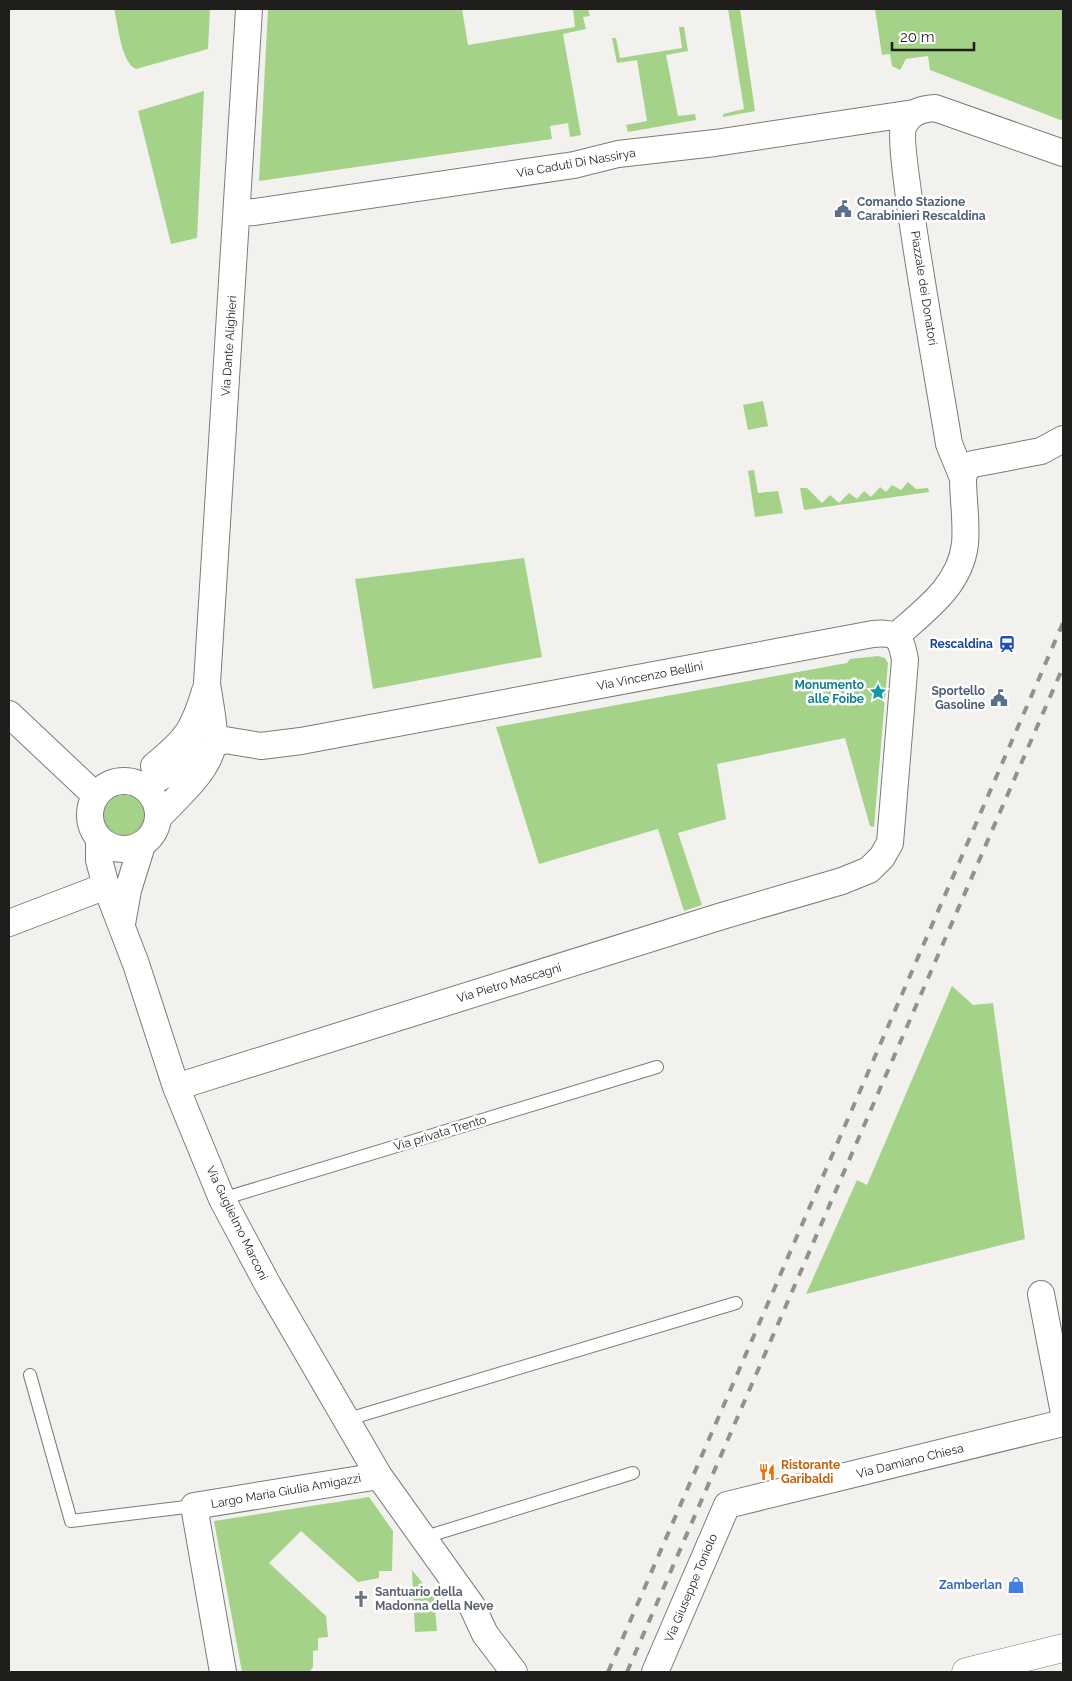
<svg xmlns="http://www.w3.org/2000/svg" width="1072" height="1681" font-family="Raleway,sans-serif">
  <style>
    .green { fill: #a5d289 }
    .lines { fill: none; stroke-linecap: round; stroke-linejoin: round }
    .lane-casing { stroke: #7c7b79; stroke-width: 14 }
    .street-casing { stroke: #7c7b79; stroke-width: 28 }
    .secondary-casing { stroke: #7c7b79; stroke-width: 29 }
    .lane { stroke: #fff; stroke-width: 12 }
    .street { stroke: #fff; stroke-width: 26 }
    .secondary { stroke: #fff; stroke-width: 28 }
    .rail { stroke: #93918f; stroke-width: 4; stroke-dasharray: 9 9; stroke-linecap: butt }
    .labels { text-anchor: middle; stroke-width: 5; stroke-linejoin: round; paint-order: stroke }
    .street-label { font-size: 12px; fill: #1f1e1d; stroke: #fff }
    .service-label { font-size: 12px; font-weight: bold; fill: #4e5e75; stroke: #fff; text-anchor: start }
    .transit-label { font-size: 12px; font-weight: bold; fill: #164399; stroke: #fff; text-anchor: end }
    .culture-label { font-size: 12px; font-weight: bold; fill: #0d838f; stroke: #fff; text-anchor: end }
    .food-label { font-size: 12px; font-weight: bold; fill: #c56008; stroke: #fff; text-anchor: start }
    .shop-label { font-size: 12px; font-weight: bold; fill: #366cbe; stroke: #fff; text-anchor: end }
    .worship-label { font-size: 12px; font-weight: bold; fill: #5b616d; stroke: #fff; text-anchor: start }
  </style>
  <rect width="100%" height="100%" fill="#f3f1ee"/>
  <path class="green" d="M114,9h96l-2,40 -72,20c-15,-6 -18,-45 -22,-60z
    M268,9h194l6,36 107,-18 -2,-18h15l2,7 -7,1 3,12 -23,5 18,101 -11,2 -2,-14 -18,3 2,13 -293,42z
    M728,9h12l15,102 -32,6v-3l21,-5z
    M875,9h188v112l-133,-51 -2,-14 -22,3 -6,11 -8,-4 -2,-12 -8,1z
    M679,27h5l4,24 -22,4 12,61 17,-2 1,6 -68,12 -2,-7 21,-4 -10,-61 -20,3 -5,-25h4l4,20 62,-10z
    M204,91l-7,147 -26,6 -33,-133z
    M763,401l5,25 -20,4 -5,-25z
    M754,470l4,23 20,-2 5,22 -28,4 -7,-46z
    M908,482l8,7 12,-1 1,4 -125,18 -4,-22h7l15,15 8,-8 9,8 10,-10 8,6 7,-8 7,6 9,-10 6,5 6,-7 9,5z
    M524,558l18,99 -169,32 -18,-110z
    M878,656l7,2 3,5 -14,164 -4,-1 -25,-88 -128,26 9,55 -48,14 24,72 -18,6 -26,-82 -119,35 -43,-137 351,-64 3,-4z
    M103 816a21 21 0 1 1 42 0a21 21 0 1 1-42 0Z
    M952,986l21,19 20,-2 32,236 -219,55 51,-114 10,5z
    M369,1497l24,34 -1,40h-13v7l-21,4 -57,-51 -32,32 57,53 2,21 -10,1v12l-5,1v16l-4,5h-67l-28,-151z
    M412,1570l22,27 3,34 -22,1z"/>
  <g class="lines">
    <g class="lane-casing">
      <path id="lane" d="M222,1199l435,-132
        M30,1375l41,146 123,-15
        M345,1420l391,-117
        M422,1538l211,-65"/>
    </g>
    <g class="street-casing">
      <path id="street" d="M237,213l18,-1 319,-47 44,-11 97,-11 199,-30
        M963,478l-14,-34c-6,-40 -54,-302 -45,-319 6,-13 18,-16 31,-17l128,45
        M896,636c29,-26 64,-50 69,-92 2,-22 -2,-44 -2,-66l3,-9 7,-5 68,-13 22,-12
        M9,714l86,81
        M154,766c32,-26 39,-35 51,-75
        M90 815a34 34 0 1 1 68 0a34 34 0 1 1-68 0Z
        M145,787l69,-43 11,-4 36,6 40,-5 572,-107c24,-2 28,3 32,26l-15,183 -8,14 -13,13 -27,11 -120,35 -546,171
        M159,817c18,-20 48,-44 54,-72 3,-16 -4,-45 -6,-62l42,-674
        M99,839v21l7,26 30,78 40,123 46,112 46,86 111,191 93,130 13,28 29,38
        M9,923l97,-37
        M122,924l6,-34 14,-45
        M1041,1294l22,114
        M223,1672l-29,-166 185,-30
        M655,1672l72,-167 336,-82"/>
    </g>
    <g class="secondary-casing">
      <path id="secondary" d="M966,1672l97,-24"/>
    </g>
    <use href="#lane" class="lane"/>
    <use href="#street" class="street"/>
    <use href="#secondary" class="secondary"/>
    <path class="rail" d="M608,1672l455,-1049
      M627,1672l436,-1005"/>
  </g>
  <defs>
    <g id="civic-bare" transform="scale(1.35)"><path d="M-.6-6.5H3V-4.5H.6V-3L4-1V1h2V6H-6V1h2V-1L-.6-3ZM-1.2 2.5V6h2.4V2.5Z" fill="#5c6f8a" stroke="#fff" stroke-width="2.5" paint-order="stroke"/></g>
    <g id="station-bare" transform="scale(1.35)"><path d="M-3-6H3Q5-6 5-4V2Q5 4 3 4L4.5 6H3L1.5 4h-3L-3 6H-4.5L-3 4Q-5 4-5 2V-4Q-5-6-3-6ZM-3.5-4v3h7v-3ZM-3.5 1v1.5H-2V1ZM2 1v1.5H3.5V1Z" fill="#1a4fb4" stroke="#fff" stroke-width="2.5" paint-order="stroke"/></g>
    <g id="sight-bare" transform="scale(1.35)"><path d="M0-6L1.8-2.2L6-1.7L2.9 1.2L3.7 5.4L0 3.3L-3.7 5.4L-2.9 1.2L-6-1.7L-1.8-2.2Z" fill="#0f9aa8" stroke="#fff" stroke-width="2.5" paint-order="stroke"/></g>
    <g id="restaurant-bare" transform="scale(1.35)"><path d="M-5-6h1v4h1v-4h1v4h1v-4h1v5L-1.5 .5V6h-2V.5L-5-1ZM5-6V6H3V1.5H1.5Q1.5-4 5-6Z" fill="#e8710a" stroke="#fff" stroke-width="2.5" paint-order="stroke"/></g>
    <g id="shop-bare" transform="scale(1.35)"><path d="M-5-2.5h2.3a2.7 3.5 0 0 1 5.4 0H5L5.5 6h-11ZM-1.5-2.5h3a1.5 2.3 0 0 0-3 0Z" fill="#3f7fe0" stroke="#fff" stroke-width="2.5" paint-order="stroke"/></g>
    <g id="church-bare" transform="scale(1.35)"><path d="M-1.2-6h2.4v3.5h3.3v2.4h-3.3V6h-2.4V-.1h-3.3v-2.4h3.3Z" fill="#6b7280" stroke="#fff" stroke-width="2.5" paint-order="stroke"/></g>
  </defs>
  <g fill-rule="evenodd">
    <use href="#civic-bare" x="843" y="209"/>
    <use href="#station-bare" x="1007" y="644"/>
    <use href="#sight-bare" x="878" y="692"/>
    <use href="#civic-bare" x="999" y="698"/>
    <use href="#restaurant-bare" x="767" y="1472"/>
    <use href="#shop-bare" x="1016" y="1585"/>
    <use href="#church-bare" x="361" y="1599"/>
  </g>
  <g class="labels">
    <g class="street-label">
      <text transform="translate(576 163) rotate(-10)" y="4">Via Caduti Di Nassirya</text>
      <text transform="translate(924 288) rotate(81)" y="4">Piazzale dei Donatori</text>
      <text transform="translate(229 346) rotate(-86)" y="4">Via Dante Alighieri</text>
      <text transform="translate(650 676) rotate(-11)" y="4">Via Vincenzo Bellini</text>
      <text transform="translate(509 983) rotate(-17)" y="4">Via Pietro Mascagni</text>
      <text transform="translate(440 1133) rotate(-17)" y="4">Via privata Trento</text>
      <text transform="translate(237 1223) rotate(64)" y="4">Via Guglielmo Marconi</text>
      <text transform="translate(910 1461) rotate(-14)" y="4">Via Damiano Chiesa</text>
      <text transform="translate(286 1491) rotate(-10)" y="4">Largo Maria Giulia Amigazzi</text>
      <text transform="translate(691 1588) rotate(-67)" y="4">Via Giuseppe Toniolo</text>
    </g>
    <g class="service-label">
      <text x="857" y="206">Comando Stazione<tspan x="857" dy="14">Carabinieri Rescaldina</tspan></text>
      <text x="985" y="695" text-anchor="end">Sportello<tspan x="985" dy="14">Gasoline</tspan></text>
    </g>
    <g class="transit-label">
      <text x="993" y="648">Rescaldina</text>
    </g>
    <g class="culture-label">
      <text x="864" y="689">Monumento<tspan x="864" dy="14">alle Foibe</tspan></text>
    </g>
    <g class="food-label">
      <text x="781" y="1469">Ristorante<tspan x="781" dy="14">Garibaldi</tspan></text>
    </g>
    <g class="shop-label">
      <text x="1002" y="1589">Zamberlan</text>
    </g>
    <g class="worship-label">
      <text x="375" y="1596">Santuario della<tspan x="375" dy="14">Madonna della Neve</tspan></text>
    </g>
  </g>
  <rect width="1072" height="1681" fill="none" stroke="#1f1e1d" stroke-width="20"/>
  <path d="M892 42v8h82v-8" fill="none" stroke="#1f1e1d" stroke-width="2.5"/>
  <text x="900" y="42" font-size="15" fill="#1f1e1d" stroke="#ffffff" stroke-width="4" paint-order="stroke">20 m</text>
</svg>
